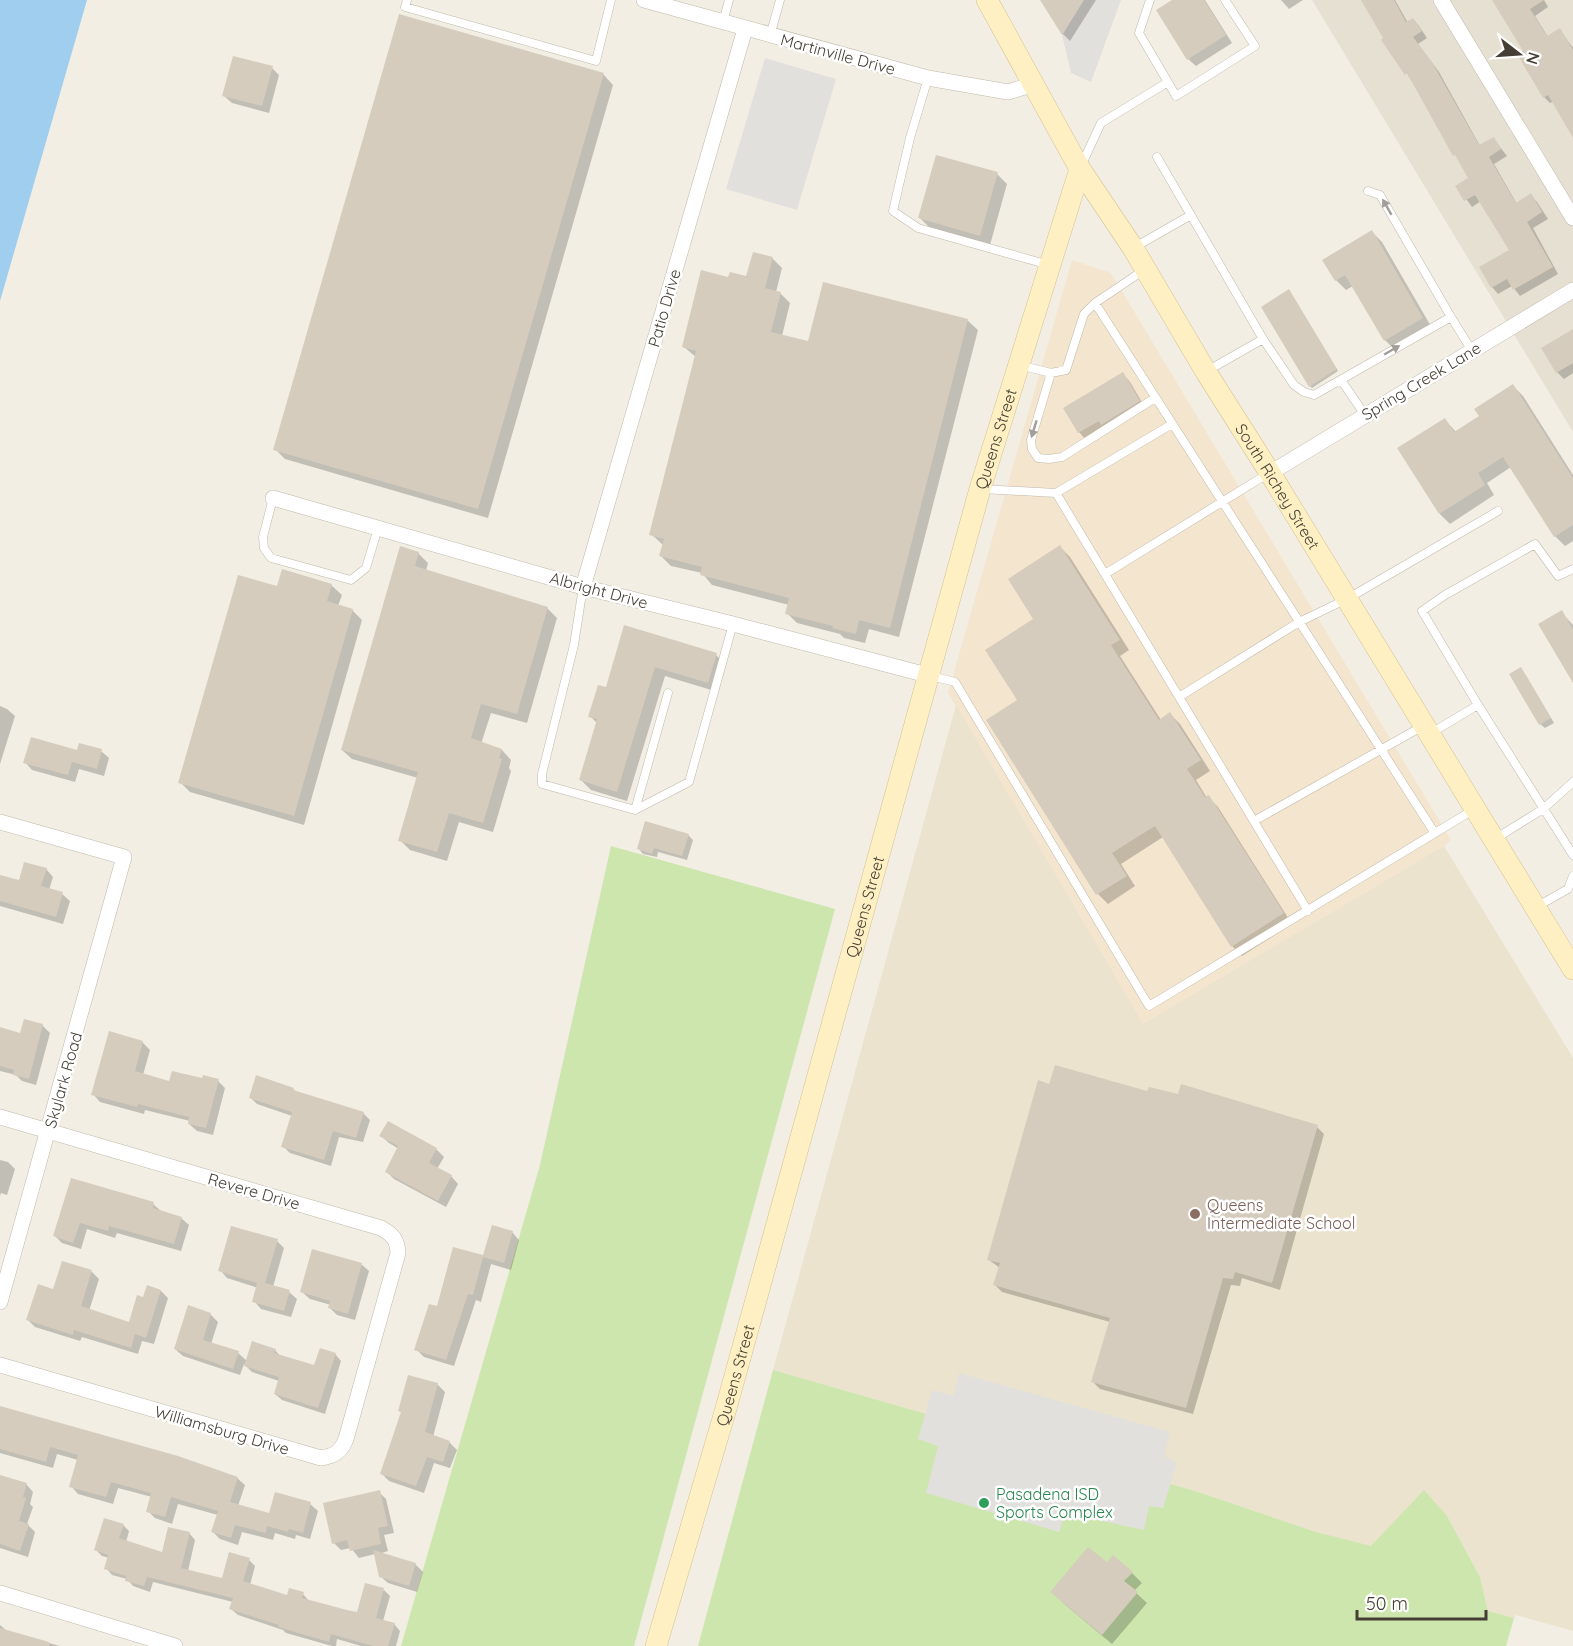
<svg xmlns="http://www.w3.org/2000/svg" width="1573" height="1646" font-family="Quicksand,sans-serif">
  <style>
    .residential { fill: #e6e0d2 }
    .commercial { fill: #f4e5cf }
    .education { fill: #ebe3ce }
    .green { fill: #cce6ad }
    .parking { fill: #e2e0dd }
    .water { fill: #a0ceef }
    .shadow { fill: #0003 }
    .building { fill: #d6ccbd }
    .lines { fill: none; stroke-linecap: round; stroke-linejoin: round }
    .lane-casing { stroke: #c0b8aa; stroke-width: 9 }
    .street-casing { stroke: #c0b8aa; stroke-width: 16 }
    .secondary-casing { stroke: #d2c294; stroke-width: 22 }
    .lane { stroke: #fff; stroke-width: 8 }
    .street { stroke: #fff; stroke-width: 15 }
    .secondary { stroke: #fef0c2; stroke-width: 21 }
    .oneway { fill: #a29e9a }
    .education-dot { fill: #8d6e63; stroke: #fff; stroke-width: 2 }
    .leisure-dot { fill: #2e9e5b; stroke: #fff; stroke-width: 2 }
    .labels { text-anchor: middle; stroke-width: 5; stroke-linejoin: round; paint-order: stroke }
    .street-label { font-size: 16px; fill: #443e34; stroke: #fff }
    .education-label { font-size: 16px; fill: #785e54; stroke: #fff; text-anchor: start }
    .leisure-label { font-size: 16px; fill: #27864d; stroke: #fff; text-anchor: start }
  </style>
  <rect width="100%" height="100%" fill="#f2eee4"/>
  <path class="residential" d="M1312,0h261v432z"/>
  <path class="commercial" d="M1072,260l39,13 340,567 -7,6 -301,179 -195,-332z"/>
  <path class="education" d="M956,705l187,319 301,-178 129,212v573l-57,-16 -2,3 -26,-7 -8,-34 -33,-61 -76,31 -55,-15 -121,-41 -422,-121z"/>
  <path class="green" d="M611,846l224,63 -201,737h-233l139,-481z
    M773,1370l422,121 121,41 55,14 53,-56 23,26 33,61 8,34 26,7 -8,28h-808z"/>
  <path class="parking" d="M1084,0h37l-30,82 -20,-9 -9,-38z
    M765,58l71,21 -39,131 -71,-21z
    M959,1373l211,59 -6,24 13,7 -14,45 -14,-2 -5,24 -79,-17 -6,19 -133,-39 12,-47 -20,-7 14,-49 21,6z"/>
  <path class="water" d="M0,0h87l-87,301z"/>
  <path class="shadow" d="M1047,0h49l-26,41 -7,-7 -19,-30z
    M1175,0h30l27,43 -36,23 -8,-7z
    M1281,0h22l-14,9z
    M1363,0h32l13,23 5,-4 6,7 8,12 -9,6 21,28 41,74 13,-8 14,18 -13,8 23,40 14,-9 6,7 11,17 -15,9 25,46 -38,22 -8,-10 -14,8 -6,-7 19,-37 -30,-49 -9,6 -15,-21 13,-8z
    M1503,0h41l4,7 -13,9 13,21 12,-7 13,18v80l-19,-27 -4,2 -6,-6z
    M272,68l7,7 -10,38 -37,-10 -8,-7z
    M603,74l10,11 -125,433 -203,-59 -10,-10z
    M997,174l10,10 -17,61 -60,-17 -10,-10z
    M1372,232l10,10 50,86 -37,22 -10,-10 -32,-54 -7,4 -10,-10z
    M772,258l10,10 -6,24 4,1 10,10 -8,33 27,7 158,-23 11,10 -79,307 -30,-8 -4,14 -21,-5 -4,-4 -43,-11 -10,-10 2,-8 -77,-20 -10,-12 -31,-7 -10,-10 2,-11 -12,-11 45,-177 -12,-10 46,-69h17z
    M1290,293l48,78 -26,17 -2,-2z
    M1573,331v42l-9,6 -7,-7 -14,-24z
    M1123,374l7,8 16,27 -36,22 -3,-3 -21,12 -7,-8 -14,-24z
    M1513,386l10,10 50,79v66l-8,5 -10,-10 -44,-69 -24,16 7,12 -44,29 -10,-10 -41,-65 46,-29 11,12 25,-16z
    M1060,547l10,10 59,93 -9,6 41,64 9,-6 10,10 30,47 -14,9 11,18 1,-1 10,10 74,117 -50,32 -10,-10 -69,-109 -42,27 14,22 -27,18 -10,-10 -79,-193 16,-82z
    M418,553l10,10 -2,8 121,37 10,10 -30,105 -36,-10 -10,31 21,6 9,10 -2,8 2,3 -18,61 -34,-10 -12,39 -37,-11 -10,-10 18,-62 -66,-19 -10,-9z
    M331,585l11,10 -4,11 14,4 10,10 -58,205 -114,-33 -10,-10 98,-194z
    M1561,612l12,13v55z
    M625,627l91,28 10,10 -8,27 -53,-16 -38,125 -36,-11 -10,-10 17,-56 -8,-8 17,-27z
    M1525,674l29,49 -9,5 -5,-4z
    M0,706l7,3 8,7 -15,48z
    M101,751l8,7 -5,18 -25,-7 -4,13 -43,-12 -7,-8 54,-10z
    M688,835l5,5 -6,20 -29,-8 -1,5 -14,-3 -4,-5z
    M46,869l7,8 -4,13 13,4 8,7 -7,23 -63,-18v-29l20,5z
    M25,1021l18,5 7,7 -14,52 -14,-4 -6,-6 -16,-4v-42l21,6z
    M142,1042l8,8 -7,25 27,7 48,-1 7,7 -12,47 -16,-4 -8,-7 1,-3 -45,-11 -1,4 -44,-12 -7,-8z
    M1050,1086l129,10 138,31 7,7 -44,156 -38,-12 -2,8 -9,-1 -38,129 -93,-25 -7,-7 17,-60 -108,-30 -8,-8 6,-16 -11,-8z
    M293,1089l4,4 66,20 7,7 -7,22 -24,-5 -8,29 -41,-13 -7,-7 9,-30 -35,-12 -7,-7z
    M381,1136l55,13 8,8 -7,12 14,7 7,8 -12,23 -52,-28 -8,-8 13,-22 -10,-6z
    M0,1160l8,2 7,7 -8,26 -6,-2 -1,3z
    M72,1180l81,24 8,7 20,7 8,7 -8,26 -64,-18 -2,5 -28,-9 -6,20 -19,-6 -7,-7z
    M512,1232l7,8 -8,30 -20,-6 -10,38 -5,-2 -22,66 -30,-9 -8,-8 22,-41 16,-59 30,8z
    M277,1241l7,7 -11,39 16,5 8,7 -6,18 -30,-8 -7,-8 4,-13 -31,-10 -7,-8z
    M63,1263l29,9 7,7 -10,32 41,13 14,-25 17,-8 7,7 -14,46 -12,-3 -4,13 -56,-17 -2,4 -45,-14 -7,-7 26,-30z
    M361,1264l8,7 -14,49 -18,-5 -7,-7 1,-3 -21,-6 -8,-7z
    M210,1314l8,8 -7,22 27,9 9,8 28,-11 6,7 34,10 20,-13 6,7 -16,53 -43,-14 -7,-6 4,-13 -27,-9 -8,-8 -4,11 -57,-19 -8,-7z
    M409,1377l29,8 7,7 -12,45 16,5 8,8 -7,18 -16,-5 -10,30 -35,-12 -8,-8 21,-60z
    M0,1414l237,64 8,7 -7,21 32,9 40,-11 8,7 -8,28 -14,-4 -1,4 -20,-6 -2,7 -31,-8 -4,13 -18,-6 -7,-7 5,-17 -40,-11 -6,20 -17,-6 -7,-7 4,-14 -34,-9 -5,16 -35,-10 -7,-8 7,-26 -21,-6 -4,14 -53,-15z
    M0,1476l26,8 7,8 -3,12 3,3 -6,17 8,8 -7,25 -28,-9z
    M379,1492l7,7 8,34 -10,2 4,16 -9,3 36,10 8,8 -6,20 -29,-9 -8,-7 -5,-22 -16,4 -8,-10 -10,2 -7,-7z
    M123,1525l6,6 -3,11 37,11 26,-20 6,7 -7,31 35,9 26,-20 6,6 -5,19 38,12 15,-3 6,7 49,13 26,-24 6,6 -7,25 11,3 6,7 -4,15h-35l-24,-7 -1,7h-4l-46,-13 -3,-3 -45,-15 -7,-6 2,-7 -80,-20 -3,10 -17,-6 -6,-7 -15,-4 -6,-7 3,-10 -7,-2 -6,-6z
    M1132,1573l10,10 -8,8 13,12 -35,41 -50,-42z
    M0,1625l8,7 52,14h-60z"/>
  <path class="building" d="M1040,0h44l-22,35z
    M1172,0h32l22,35 -39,25 -31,-50z
    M1361,0h33l12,22 7,-4 9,13 -9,6 20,27 46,81 15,-8 7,12 -12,8 27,46 15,-10 11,19 -15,10 26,45 -40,23 -6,-11 -16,9 -12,-21 30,-17 -34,-55 -11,6 -9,-15 13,-8 -13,-23 -2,1 -46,-83 -2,2 -24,-35 2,-2z
    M1492,0h52l-14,9 17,27 13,-8 13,22v88l-25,-43 -5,3 -26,-44 6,-3z
    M399,14l205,59 -126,436 -205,-59z
    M233,56l40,10 -11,40 -40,-10z
    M936,155l62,17 -18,64 -62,-18z
    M1372,230l51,88 -39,23 -39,-66 -10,6 -13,-21z
    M753,252l20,5 -8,31 16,4 -10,40 37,9 15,-59 145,37 -78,309 -31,-8 -3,14 -24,-6 1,-2 -48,-12 4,-16 -89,-23 2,-8 -43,-11 5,-17 -15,-4 47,-184 -14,-4 19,-77 27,7 2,-5 16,4z
    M1289,289l48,80 -28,18 -48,-80z
    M1573,329v34l-17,10 -15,-25z
    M1123,372l17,29 -39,24 -2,-4 -21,12 -15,-25z
    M1513,384l60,94v47l-19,12 -51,-80 -25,16 7,12 -46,29 -42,-66 48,-30 9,14 25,-16 -5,-7z
    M1060,545l60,95 -9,5 48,75 11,-8 31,48 -14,9 18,28 4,-2 75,118 -53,34 -76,-121 -43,27 15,23 -31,19 -110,-175 31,-20 -32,-50 48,-31 -25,-40z
    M400,546l19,6 -4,14 133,41 -31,107 -36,-10 -10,34 31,11 -3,9 3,1 -19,64 -34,-10 -12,39 -39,-11 20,-69 -77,-22z
    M282,569l50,15 -5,17 26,8 -59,207 -116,-33 60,-208 39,11z
    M1562,610l11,20v53l-35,-59z
    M624,625l93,28 -9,30 -53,-16 -38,125 -38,-12 18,-61 -9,-2 10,-32 8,2z
    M1521,667l30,51 -12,7 -30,-51z
    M31,737l46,13 2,-7 23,6 -5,20 -25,-7 -4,13 -45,-12z
    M645,821l44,13 -7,22 -28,-8 -2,6 -15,-5z
    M24,862l23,6 -6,18 22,6 -7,25 -56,-16v-26l19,5z
    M24,1019l19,5 -14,55 -16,-4 1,-5 -14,-4v-39l20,6z
    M109,1031l34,10 -8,30 34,10 3,-10 30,7 1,-3 16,4 -13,49 -18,-4 1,-7 -51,-13 -1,3 -46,-12z
    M1055,1065l92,26 2,-4 29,7 3,-10 137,41 -46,158 -37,-11 -2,7 -10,-1 -37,130 -95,-26 19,-64 -117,-33 7,-22 -13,-3 51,-180 11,4z
    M256,1075l38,13 -1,2 71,22 -8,26 -23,-7 -9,29 -43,-13 11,-35 -43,-14z
    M388,1121l49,27 -8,15 23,12 -14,26 -53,-29 13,-26 -19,-10z
    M71,1178l83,24 -1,6 29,9 -8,27 -65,-18 -1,5 -28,-8 -7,20 -20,-7z
    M492,1225l21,6 -9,32 -21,-6 -10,38 -5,-1 -22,66 -32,-10 15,-46 8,2 16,-59 30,8z
    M231,1226l47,13 -13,44 25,7 -6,21 -32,-9 5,-19 -39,-12z
    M312,1249l50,14 -14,51 -20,-6 2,-7 -30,-9z
    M62,1261l30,9 -11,36 48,16 8,-27 6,2 4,-12 14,5 -15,48 -11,-4 -4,14 -57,-18 -1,5 -47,-15 12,-36 15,5z
    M188,1305l23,8 -8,27 36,11 -6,18 -59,-20z
    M252,1341l24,8 -2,4 40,12 6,-17 16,5 -18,55 -44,-14 5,-17 -35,-11z
    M408,1375l30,8 -13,49 25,9 -7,21 -16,-5 -11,29 -36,-12 21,-62 -3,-1z
    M0,1406l178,50 60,21 -8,25 39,11 6,-21 36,10 -8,31 -14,-4 -1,3 -21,-6 -1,7 -31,-8 -4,13 -20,-6 7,-21 -47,-14 -6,20 -19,-5 5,-19 -40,-11 -5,15 -37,-10 9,-32 -28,-8 -4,15 -46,-13z
    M0,1475l27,8 -4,14 3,1 -7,23 10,3 -9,27 -20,-7z
    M380,1490l8,36 -10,2 3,16 -31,7 -3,-11 -15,4 -9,-41z
    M104,1518l20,6 -5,14 43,14 6,-25 22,5 -9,36 41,10 7,-26 21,6 -7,23 44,14 2,-7 15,4 -2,6 45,12 10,2 8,-29 19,5 -8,30 19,5 -7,23h-15l-42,-12 -2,8 -51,-15 1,-2 -50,-16 4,-11 -86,-21 -3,9 -19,-5 1,-5 -22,-7 4,-14 -14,-5z
    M1088,1547l19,15 6,-7 20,17 -9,9 14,11 -36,43 -52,-43z
    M373,1550l43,13 -7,23 -30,-9z
    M0,1628l49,14v4h-49z"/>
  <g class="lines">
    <g class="lane-casing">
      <path id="lane" d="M407,0l-2,7 191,54 15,-61
        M1150,0l-11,33 37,63 79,-50 -30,-46
        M723,22l6,-22
        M770,36l10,-36
        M928,78l-18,60 -17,73 25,17 131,37
        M1157,157l106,182 31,46 10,7 10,3 137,-78 -71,-122 -12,-4
        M1082,164l19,-41 67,-41
        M1135,247l56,-32
        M1095,303l339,529
        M1451,317l21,34
        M1019,365l32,8 15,-3 18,-56 11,-11 49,-33
        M1207,371l56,-32
        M1051,373l-20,67 1,9 6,9 11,1 13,-2 93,-59
        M1341,380l24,35
        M981,489l75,4 252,418
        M1056,493l116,-69
        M273,498l-10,39 1,11 7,10 80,22 15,-12 12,-40
        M1573,569l-15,7 -23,-32 -90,51 -23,16 56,94 95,150
        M1105,574l164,-101
        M583,587l-9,58 -32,129v10l93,26 54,-28 44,-158
        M931,676l24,6 194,324 324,-196
        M1179,697l120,-75 48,-23 151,-88
        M1431,733l47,-28
        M635,810l33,-117
        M1254,821l169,-95
        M1495,839l48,-30 30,-27
        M1536,907l32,-18 5,-13"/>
    </g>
    <g class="street-casing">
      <path id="street" d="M644,0l284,78 80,14 26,-8
        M1441,0l132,218
        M1270,473l303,-183
        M273,498l310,89 150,37 194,51
        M583,587l162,-558
        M0,822l124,35 -124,445
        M0,1117l381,111c12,7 16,11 17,25l-52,186c-5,13 -12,17 -25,19l-321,-93
        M0,1593l175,53"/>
    </g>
    <g class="secondary-casing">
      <g id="secondary">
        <path id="s1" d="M987,0l93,169 53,79 73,124 64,101 303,496"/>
        <path id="s2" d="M656,1646l69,-234 255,-923 100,-320"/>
      </g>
    </g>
    <use href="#lane" class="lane"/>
    <use href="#street" class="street"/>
    <use href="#secondary" class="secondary"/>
  </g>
  <defs><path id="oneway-solid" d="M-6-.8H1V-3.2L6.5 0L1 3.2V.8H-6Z" transform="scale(1.5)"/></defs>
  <g class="oneway">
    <use href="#oneway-solid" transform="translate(1387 207) rotate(-120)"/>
    <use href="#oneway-solid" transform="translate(1392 350) rotate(-30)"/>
    <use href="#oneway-solid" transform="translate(1034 429) rotate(107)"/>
  </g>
  <circle class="education-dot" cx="1195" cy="1214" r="6"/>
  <circle class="leisure-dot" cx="984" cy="1503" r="6"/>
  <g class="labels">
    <g class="street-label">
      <text transform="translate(838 54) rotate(15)" y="6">Martinville Drive</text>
      <text transform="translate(664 308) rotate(-74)" y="6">Patio Drive</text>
      <text transform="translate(1421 381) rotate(-31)" y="6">Spring Creek Lane</text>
      <text dy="6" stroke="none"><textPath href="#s2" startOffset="1254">Queens Street</textPath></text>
      <text dy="6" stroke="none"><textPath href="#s1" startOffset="567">South Richey Street</textPath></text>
      <text transform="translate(599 590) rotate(15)" y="6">Albright Drive</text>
      <text dy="6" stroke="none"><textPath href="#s2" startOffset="768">Queens Street</textPath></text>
      <text transform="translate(63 1080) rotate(-74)" y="6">Skylark Road</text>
      <text transform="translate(254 1191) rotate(16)" y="6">Revere Drive</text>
      <text dy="6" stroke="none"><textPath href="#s2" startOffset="282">Queens Street</textPath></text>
      <text transform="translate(222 1430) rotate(16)" y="6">Williamsburg Drive</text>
    </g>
    <g class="education-label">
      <text x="1207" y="1211">Queens<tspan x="1207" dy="18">Intermediate School</tspan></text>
    </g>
    <g class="leisure-label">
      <text x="996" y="1500">Pasadena ISD<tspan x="996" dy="18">Sports Complex</tspan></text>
    </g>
  </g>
  <g transform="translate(1519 54) rotate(107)" stroke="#ffffff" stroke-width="4.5" paint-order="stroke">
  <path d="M0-4.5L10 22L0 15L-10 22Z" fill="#443e34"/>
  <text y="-9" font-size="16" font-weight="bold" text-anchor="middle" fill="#443e34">N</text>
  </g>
  <path d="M1357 1610v9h129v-9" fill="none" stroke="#443e34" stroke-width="3"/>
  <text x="1366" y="1610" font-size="18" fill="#443e34" stroke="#ffffff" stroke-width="4.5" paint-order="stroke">50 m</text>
</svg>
